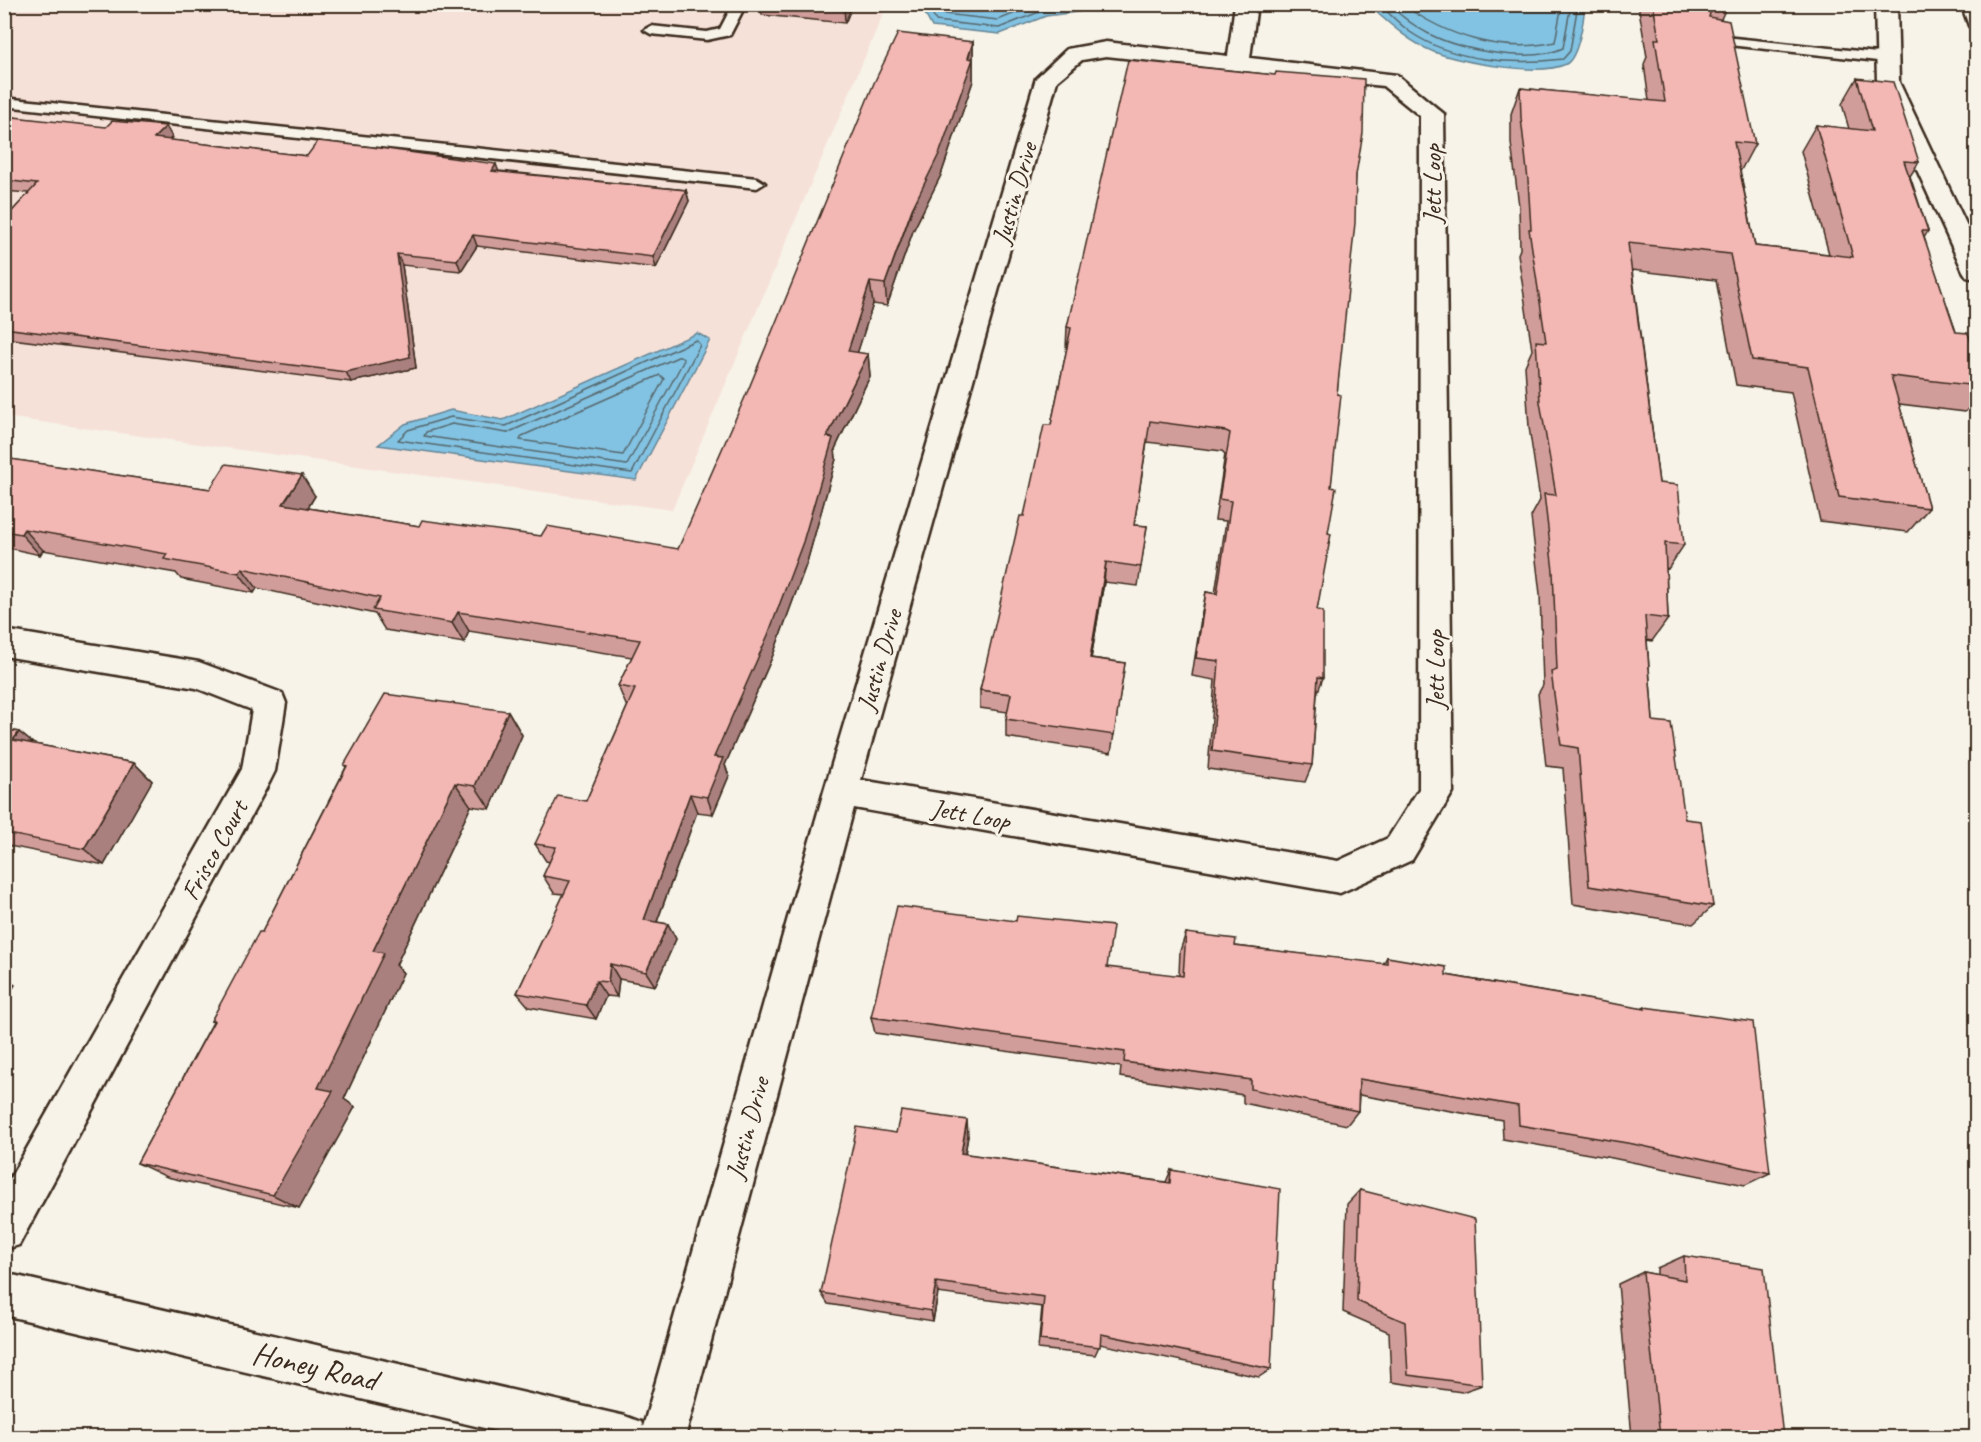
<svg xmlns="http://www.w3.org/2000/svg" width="1981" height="1442" font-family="Caveat,sans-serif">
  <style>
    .built { fill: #f6e1d8 }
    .water { fill: #82c2e2; stroke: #668594; stroke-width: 1.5 }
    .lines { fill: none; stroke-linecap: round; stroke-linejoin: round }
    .shore { stroke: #57676c; stroke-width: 1.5 }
    .service-casing { stroke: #3b2a1e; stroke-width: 5 }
    .minor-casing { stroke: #3b2a1e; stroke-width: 5 }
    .service { fill: #f7f3e8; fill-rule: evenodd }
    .minor { fill: #f7f3e8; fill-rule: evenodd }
    .wall { fill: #d19d9b; stroke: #3b2a1e; stroke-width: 1.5 }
    .shaded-wall { fill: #aa807e; stroke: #3b2a1e; stroke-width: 1.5 }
    .building { fill: #f3b7b4; stroke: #3b2a1e; stroke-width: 1.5 }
    .labels { text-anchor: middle; stroke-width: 6; stroke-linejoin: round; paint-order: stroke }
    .street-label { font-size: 26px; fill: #3b2a1e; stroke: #f7f3e8 }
    .near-street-label { font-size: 32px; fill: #3b2a1e; stroke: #f7f3e8 }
  </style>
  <rect width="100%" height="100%" fill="#f7f3e8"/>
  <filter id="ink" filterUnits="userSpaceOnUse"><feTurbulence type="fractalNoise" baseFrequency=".0167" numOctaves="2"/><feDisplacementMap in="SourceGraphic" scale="12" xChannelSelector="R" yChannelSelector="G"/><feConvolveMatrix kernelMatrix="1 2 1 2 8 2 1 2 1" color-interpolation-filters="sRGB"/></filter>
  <g filter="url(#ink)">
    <path class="built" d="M5,5h882l-215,505 -667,-93z"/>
    <path class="water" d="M931,5v-1l199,1 -84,11 -46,18 -68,-7 -7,-13z
      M1584,5c1,12 -6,53 -18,59 -26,13 -105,-2 -132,-12 -23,-9 -42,-26 -60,-42l-1,-5z
      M697,333l13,7 -74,140 -258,-35 27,-21 46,-14 52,10z"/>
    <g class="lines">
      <path class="shore" d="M936,4l-4,10 4,7 63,7 45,-18 49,-6
        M943,4l1,10 54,6 40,-16
        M952,4l45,7 17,-7
        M1379,4c10,9 20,20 31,28 44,30 103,33 153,27l7,-8 8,-47
        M1388,4c12,11 25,22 41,30 31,16 102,30 134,14l8,-44
        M1402,4c44,32 99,50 153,38l7,-38
        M696,340l4,5 -68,128 -234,-33 10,-10 43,-13 55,9z
        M680,356l4,4 -57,105 -203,-29 2,-4 26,-8 55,9z
        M660,375l4,4 -41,76 -103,-15 2,-4z"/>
      <g class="service-casing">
        <path id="service" d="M733,4h13l-16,31 -23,5 -56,-6 -7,-4 7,-4 56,6 13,-3z
          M1971,8l5,1v21l-7,-4 -5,-14z
          M1706,35l181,19 7,4 -7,4 -186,-20v-6z
          M4,98l753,80 8,5 -8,5 -753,-82z"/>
      </g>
      <g class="minor-casing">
        <path id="minor" d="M1235,4h22l-7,54 147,17 47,39 9,678 -41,68 -72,33 -486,-85 -169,630h-158l-523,-123v-42l621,143 16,6 2,5 181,-636 212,-713 31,-29 39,-7 122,14zM1106,56l277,30 37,30 -1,673 -31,49 -50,23 -477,-81 196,-699 25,-21z
          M1875,4h22l2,78 77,163v34l-9,-2 -4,-6 -86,-189z
          M4,630l195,32 83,31 4,10 -11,68 -5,10 -251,464 -15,5v-61l238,-420 10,-59 -56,-22 -192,-32z"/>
      </g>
      <use href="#service" class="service"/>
      <use href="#minor" class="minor"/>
    </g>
    <path class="wall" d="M760,4h93l-8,19 -83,-8z
      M1638,4h87l1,4 -5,11 34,125 -14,26h-1l15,76 74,8 -28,-103 15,-26 33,4 -7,-25 15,-26 62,84 -9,14 18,55 -4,7 32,94 21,26v41l-12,13 -66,-8 30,104 -21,24 -88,-11 -29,-129 -55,-7 -20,-105 -84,-10 27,213 25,62 -16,24 -2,-1 2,51 -16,22 -5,-1 6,81 60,185 -20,18 -120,-20 -10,-136 -17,-2 -8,-72 5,-9 -3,-91 -9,-77 9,-17 -11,-73 -4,-61 7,-16 -14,-96 2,-5 -1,-43 -8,-63v-29l9,-26 129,13 -5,-37 3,-7z
      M973,42v39l-32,94 -28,56 -26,75 -14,-2 -16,49 11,1 2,22 -35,73 1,10 -29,103 -34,93 -48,110 4,11 -16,38 -16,-2 -40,110 11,2 8,15 -21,47 -36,-7 -2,18 -11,-1 -10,23 -67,-12 -12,-14 47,-99 -10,-1 -11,-17 7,-14 -4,-1 -11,-17 51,-43 42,-96h-2l-8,-19 14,-29 -163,-26 -5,12 -79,-13 -10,-16 -118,-26 -3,5 -73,-14 -5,-6 -133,-23 -3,5 -36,-8v-89l206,31 105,7 -7,12 111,18 122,10 137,13z
      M4,116l168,21 -2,3 137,16 192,15 187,19 3,11 -33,67 -179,-22 -16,25 -59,-6 14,103 -65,14 -347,-44v-118l25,-27 -25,-2z
      M1356,175l-19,219 -9,139 -11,77 6,68 -6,16 -5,71 -7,17 -97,-13 7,-89 -23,-4 10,-64 4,-20 9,2 11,-73 -11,-1 10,-66 -3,-3 -75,-9 -13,83 13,1 -9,60 -34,-4 -13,76 34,5 -14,90 -105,-16v-18l2,-7 -28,-4v-18l44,-174 27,-91 16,-77h-1l1,-21z
      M508,711l14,24 -32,74 -19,-3 -75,159 7,8 -59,126 11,8 -56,101 -132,-31 -30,-14 76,-141 -2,-1 51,-89 84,-165 -2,-2z
      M4,729l15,3 15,12 100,19 18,18 -48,84 -100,-20z
      M1186,933l49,13 148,18 4,-7 59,18 196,34 2,-2 126,166 -25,12 -133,-27 -109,-19 -1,-19 -143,-25 -1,16 -11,14 -104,-22v-8l-123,-18 1,-10 -246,-34 -4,-16 308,-42 1,-24z
      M896,1133l72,3 -3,18 201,28 5,-12 100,199 -12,8 -159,-33 -5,11 -57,-6 4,-42 -104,-14 -5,28 -105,-17 -7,-11z
      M1360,1190l122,195 -20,7 -71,-10 -2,-50 -46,-20 4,-108z
      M1684,1256l99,181h-151l-14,-153 25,-12 14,3v-7z"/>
    <path class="shaded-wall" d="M844,4h9l-8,19z
      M973,42v39l-32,94 -28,56 -26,75 -2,-22 83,-226z
      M166,126l6,11 -11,12 -7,-11z
      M496,164l4,11 -8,-4z
      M686,190l3,11 -33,67 -3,-11z
      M473,235l4,11 -16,25 -4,-11z
      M397,254l5,11 14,103 -65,14 -5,-10z
      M870,282l3,22 -22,69 -3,-22z
      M868,354l2,22 -35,73 1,10 -29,103 -34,93 -48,110 4,11 -16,38 -6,-17 7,-40 113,-320z
      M302,475l13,21 -18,29 -14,-21z
      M24,529l19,21 -3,5 -19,-21z
      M1106,562l-2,20 -16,95 2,-19z
      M242,568l15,20 -3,5 -15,-20z
      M458,612l11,19 -5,12 -12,-20z
      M508,711l14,24 -32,74 -15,-23z
      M19,732l21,17 -27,-9z
      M134,763l18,18 -48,84 -20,-16z
      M455,783l16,23 -75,159 7,8 -59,126 11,8 -56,101 -26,-13 45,-107 55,-137z
      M690,794l7,18 -45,123 -8,-15z
      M668,924l8,15 -21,47 -9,-14z
      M610,964l9,15 -2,18 -9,-15z
      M4,978l11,7 -11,17z
      M596,981l10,15 -10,23 -10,-14z
      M967,1120l1,16 -6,33 -1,-16z
      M936,1282l2,11 -5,28 -2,-10z"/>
    <path class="building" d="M1653,4h72l1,4 -15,1 -2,8 20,4 26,123 -21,-2 21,104 98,11 -37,-132 56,6 -15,-53 36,4 26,80 -15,-1 24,70h-6l34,101 12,1 9,25v28l-86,-10 38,132 -90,-11 -31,-130 -56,-7 -22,-106 -102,-11 31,240 19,2 6,60 -19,-2 3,76 -23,-3 8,105 18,2 14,96 16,2 12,85 -124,-20 -11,-138 -17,-3 -10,-73 6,-2 -4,-99 -9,-77 12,1 -16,-93 -4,-61 10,1 -17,-113h2l-3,-49 -7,-62 -1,-30 145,14 -10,-63h4z
      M898,33l75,9 -5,16 5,1 -33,93 -28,57 -27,75 -15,-2 -22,69 20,3 -41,83 6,1 -30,104 -35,93 -54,122 9,1 -16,39 -17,-3 -46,126 24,4 -22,48 -36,-8 -2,18 -12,-1 -10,24 -69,-12 53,-112 -27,-5 13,-29 -21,-3 23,-48 28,5 49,-112 -17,-3 22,-46 -182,-28 -6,11 -79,-13 7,-12 -138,-30 -3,5 -75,-14 3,-5 -143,-25 -3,5 -17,-3v-73l206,31 16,-25 76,11 -19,29 136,22 3,-6 119,16 6,-10 131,23 71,-161 125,-305z
      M1128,60l147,15 1,-3 88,7 -1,54 -7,42 -1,48 -18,171 4,1 -10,92 5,1 -8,45 3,1 -14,76 6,1v67l-5,-1 -6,88 -100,-14 7,-90 -23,-3 10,-66 11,2 14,-93 -12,-2 11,-66 -4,-2 -76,-10 -16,104 13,1 -6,41 -35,-5 -16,96 35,5 -11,72 -108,-16 5,-25 -31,-4 40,-174h4l20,-91h7l20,-97 -4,-1z
      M4,116l102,11 6,-6 54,5 -12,12 153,18 11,-15 54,6 124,17 -4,7 194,19 -33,67 -180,-22 -16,25 -60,-6 13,103 -64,15 -342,-44v-108l33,-36 -33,-4z
      M385,694l123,17 -33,75 -20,-3 -82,168 11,2 -66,135 15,3 -60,104 -136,-32 77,-142h-3l48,-89h3l85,-166 -3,-1z
      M4,729l15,3 -6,8 121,23 -50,86 -80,-16z
      M897,906l119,15 1,-5 96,10 -6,41 76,9 3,-43 50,6 -1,7 152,18v-7l59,10v8l199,34 -1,-2 109,15 17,151 -137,-29 -114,-19 -1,-19 -159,-27 -1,32 -107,-22v-9l-127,-18 1,-10 -254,-35z
      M901,1111l66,9 -6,33 209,30 1,-13 109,19 -9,180 -170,-35 -1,13 -60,-7 4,-43 -108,-15 -5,29 -110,-18 36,-166 39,6z
      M1360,1190l115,29 7,166 -74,-10 -3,-53 -48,-21z
      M1684,1256l80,12 19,169h-123l-17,-165 42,8z"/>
  </g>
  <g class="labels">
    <g class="street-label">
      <text transform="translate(1432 184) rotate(-90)" y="9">Jett Loop</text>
      <text transform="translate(1014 193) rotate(-74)" y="9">Justin Drive</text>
      <text transform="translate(879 660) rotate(-74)" y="9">Justin Drive</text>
      <text transform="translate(1435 670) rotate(-90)" y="9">Jett Loop</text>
      <text transform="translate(971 814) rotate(10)" y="9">Jett Loop</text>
      <text transform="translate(214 850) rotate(-61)" y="9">Frisco Court</text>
      <text transform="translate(747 1128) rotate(-75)" y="9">Justin Drive</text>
    </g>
    <g class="near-street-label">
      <text transform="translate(315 1366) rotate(13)" y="11">Honey Road</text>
    </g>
  </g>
  <rect width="1981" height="1442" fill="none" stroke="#f7f3e8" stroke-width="24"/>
  <rect x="12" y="12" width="1957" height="1418" fill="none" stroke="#3b2a1e" stroke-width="2" filter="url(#ink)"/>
</svg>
